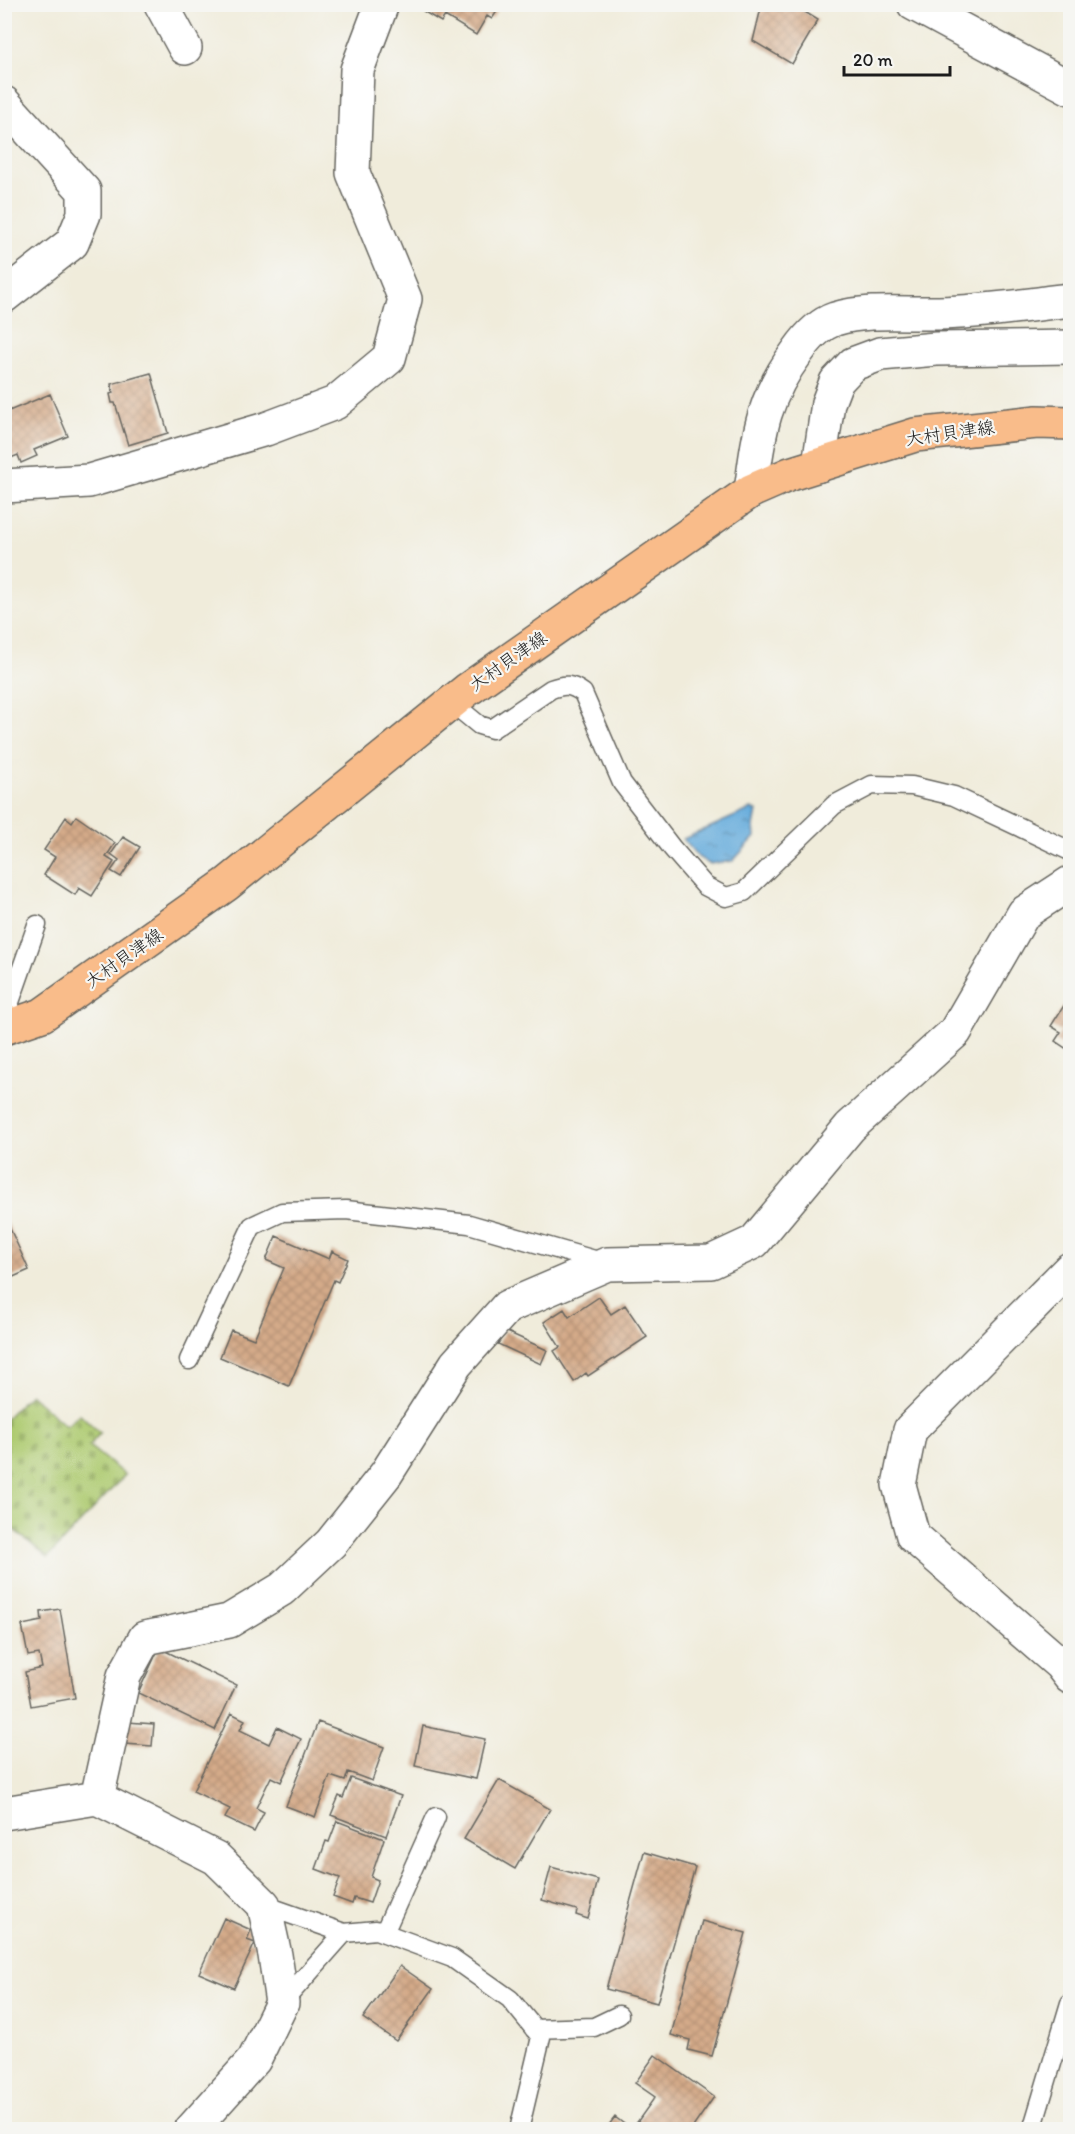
<svg xmlns="http://www.w3.org/2000/svg" width="1075" height="2134" font-family="Itim,'Klee One',sans-serif">
  <style>
    .cemetery { fill: url(#cemetery-stones); stroke: #657446; stroke-width: 1.5 }
    .water { fill: url(#water-ripples); stroke: #41647c; stroke-width: 1.5 }
    .building { fill: url(#building-cross-hatch) }
    .lines { fill: none; stroke-linecap: round; stroke-linejoin: round }
    .lane-casing { stroke: #66655f; stroke-width: 21 }
    .street-casing { stroke: #66655f; stroke-width: 36 }
    .primary-casing { stroke: #66655f; stroke-width: 36 }
    .lane { stroke: #fff; stroke-width: 18 }
    .street { stroke: #fff; stroke-width: 33 }
    .primary { stroke: #f9bc8a; stroke-width: 33 }
    .labels { text-anchor: middle; stroke-width: 4.5; stroke-linejoin: round; paint-order: stroke }
    .street-label { font-size: 18px; fill: #1c1c1c; stroke: #f6f6f2 }
  </style>
  <defs>
    <pattern id="cemetery-stones" width="16" height="16" patternUnits="userSpaceOnUse" patternTransform="scale(1.5)"><rect width="16" height="16" fill="#aecb71"/><path d="M2 7V4a2 2 0 0 1 4 0v3zM10 15v-3a2 2 0 0 1 4 0v3z" fill="#95ae61"/></pattern>
    <pattern id="water-ripples" width="26" height="14" patternUnits="userSpaceOnUse" patternTransform="scale(1.5)"><rect width="26" height="14" fill="#66acdc"/><path d="M2 4q2-2 4 0t4 0M15 11q2-2 4 0t4 0" fill="none" stroke="#538bb2"/></pattern>
    <pattern id="building-cross-hatch" width="8" height="8" patternUnits="userSpaceOnUse" patternTransform="scale(1.5)"><rect width="8" height="8" fill="#d4aa89"/><path d="M0 0l8 8M0 8l8-8" fill="none" stroke="#b59276"/></pattern>
  </defs>
  <rect width="100%" height="100%" fill="#f6f6f2"/>
  <filter id="ink" filterUnits="userSpaceOnUse"><feTurbulence type="fractalNoise" baseFrequency=".0167" numOctaves="2"/><feDisplacementMap in="SourceGraphic" scale="12" xChannelSelector="R" yChannelSelector="G"/><feConvolveMatrix kernelMatrix="1 2 1 2 8 2 1 2 1" color-interpolation-filters="sRGB"/></filter>
  <filter id="wash" filterUnits="userSpaceOnUse"><feTurbulence type="fractalNoise" baseFrequency=".008" numOctaves="4" result="noise"/><feDisplacementMap in="SourceGraphic" scale="24" xChannelSelector="R" yChannelSelector="G"/><feGaussianBlur stdDeviation="1.35" result="paint"/><feColorMatrix in="noise" values="0 0 0 0 0 0 0 0 0 0 0 0 0 0 0 0 0 1.4 0 .05"/><feComposite in="paint" operator="in"/></filter>
  <g filter="url(#wash)">
    <rect width="100%" height="100%" fill="#f0ecdb"/>
    <path class="cemetery" d="M30,1394l36,32 14,-12 20,19 -11,13 36,29 -77,82 -43,-34v-104z"/>
    <path class="water" d="M751,809l6,2 -3,16 1,10 -22,24 -24,3 -11,-7 -15,-18z"/>
    <g id="blocks">
      <path class="building" d="M762,4h30l26,16 -26,44 -39,-23z
        M427,5h74l-9,14 -5,-3 -11,19 -31,-19 -4,6 -18,-11z
        M151,373l17,60 -40,12 -13,-42h-3l-2,-9 3,-1 -2,-9z
        M50,394l18,42 -34,14 3,6 -16,7 -3,-8 -12,5 -2,-47z
        M76,816l39,27 -9,14 8,5 -22,34 -13,-8 -4,7 -31,-20 11,-18 -11,-7 22,-33 6,5z
        M123,837l17,10 -19,30 -10,-6 8,-11 -8,-6z
        M1070,996v55l-15,-10 6,-9 -10,-6z
        M7,1222l22,48 -25,11v-58z
        M276,1236l53,23 3,-8 16,8 -10,23 -4,-2 -45,106 -69,-29 11,-27 23,9 30,-71 -18,-8z
        M599,1297l12,17 14,-9 22,32 -59,39 -2,-3 -12,9 -20,-31 6,-4 -16,-25 20,-13 5,8z
        M505,1331l42,19 -6,14 -43,-20z
        M60,1609l15,89 -44,8 -6,-34 17,-4 -3,-14 -11,2 -6,-31 20,-4 -1,-9z
        M159,1648l77,37 -21,45 -77,-37z
        M231,1713l14,7 -5,10 29,14 8,-17 24,12 -20,43 -10,-5 -15,31 8,4 -10,20 -29,-14 5,-9 -37,-18z
        M127,1722l27,2 -2,22 -27,-2z
        M318,1722l66,25 -12,34 -24,-9 -3,9 -15,-5 -15,41 -29,-11z
        M423,1726l62,13 -9,40 -61,-13z
        M351,1778l50,18 -15,40 -55,-21 8,-19 4,2z
        M499,1780l51,29 -35,60 -51,-30z
        M337,1821l47,18 -13,38 7,3 -8,23 -16,-5 -2,6 -19,-7 7,-19 -24,-9 10,-28 3,1z
        M644,1852l51,15 -38,136 -51,-14z
        M551,1867l47,13 -10,39 -12,-4 1,-5 -35,-10z
        M224,1918l27,12 -4,10 8,3 -21,45 -35,-15z
        M702,1921l44,12 -34,123 -24,-6 2,-10 -19,-5z
        M400,1966l33,23 -37,52 -33,-23z
        M655,2055l59,42 -23,33h-50l-6,-5 20,-28 -20,-14z
        M615,2117l17,13h-27z"/>
    </g>
  </g>
  <g filter="url(#ink)">
    <use href="#blocks" fill-opacity="0" stroke="#66655f" stroke-width="1.5"/>
    <g class="lines">
      <g class="lane-casing">
        <path id="lane" d="M451,702l28,23 13,4 59,-40c13,-5 20,-5 32,4l39,90 50,65 33,38 21,11 18,-5 90,-87 38,-20 40,1 42,10 116,55
          M4,1019l33,-94
          M189,1360l63,-134 30,-14 64,-2 123,14 136,39
          M264,1905l80,28
          M384,1933l52,-116
          M282,2003l62,-70 32,-3 76,28 58,41 31,38 -22,93
          M534,2029l60,-2 25,-12
          M1032,2130l38,-127"/>
      </g>
      <g class="street-casing">
        <path id="street" d="M161,4l24,44
          M914,4l156,84
          M4,103l80,88v23l-12,29 -68,53
          M819,465l9,-62 8,-21 17,-18 27,-10 56,-5 134,-2
          M4,486l85,-5 177,-52 69,-26 54,-45 16,-59 -52,-126 4,-103 25,-66
          M751,491c8,-57 11,-92 47,-140 9,-13 22,-27 37,-32 33,-10 71,-5 104,-6 44,-1 88,-8 131,-13
          M1070,1269l-160,161 -11,55 14,51 147,128 10,13
          M97,1798l27,-122 21,-38 84,-17 53,-32 49,-46 55,-69 70,-110 51,-57 100,-43 104,-2 43,-20 96,-115 105,-95 69,-119 46,-30
          M4,1813l93,-15 119,60 48,47 11,50 7,48 -28,57 -63,70"/>
      </g>
      <g class="primary-casing">
        <path id="primary" d="M4,1028l38,-13 185,-131 240,-194 284,-199 39,-17 125,-39 122,-13 33,1"/>
      </g>
      <use href="#lane" class="lane"/>
      <use href="#street" class="street"/>
      <use href="#primary" class="primary"/>
    </g>
  </g>
  <g class="labels">
    <g class="street-label">
      <text transform="translate(950 433) rotate(-8)" y="6">大村貝津線</text>
      <text transform="translate(508 661) rotate(-35)" y="6">大村貝津線</text>
      <text transform="translate(124 958) rotate(-35)" y="6">大村貝津線</text>
    </g>
  </g>
  <rect width="1075" height="2134" fill="none" stroke="#f6f6f2" stroke-width="24"/>
  <path d="M844 66v9h106v-9" fill="none" stroke="#1c1c1c" stroke-width="3"/>
  <text x="853" y="66" font-size="18" fill="#1c1c1c" stroke="#f6f6f2" stroke-width="4.5" paint-order="stroke">20 m</text>
</svg>
